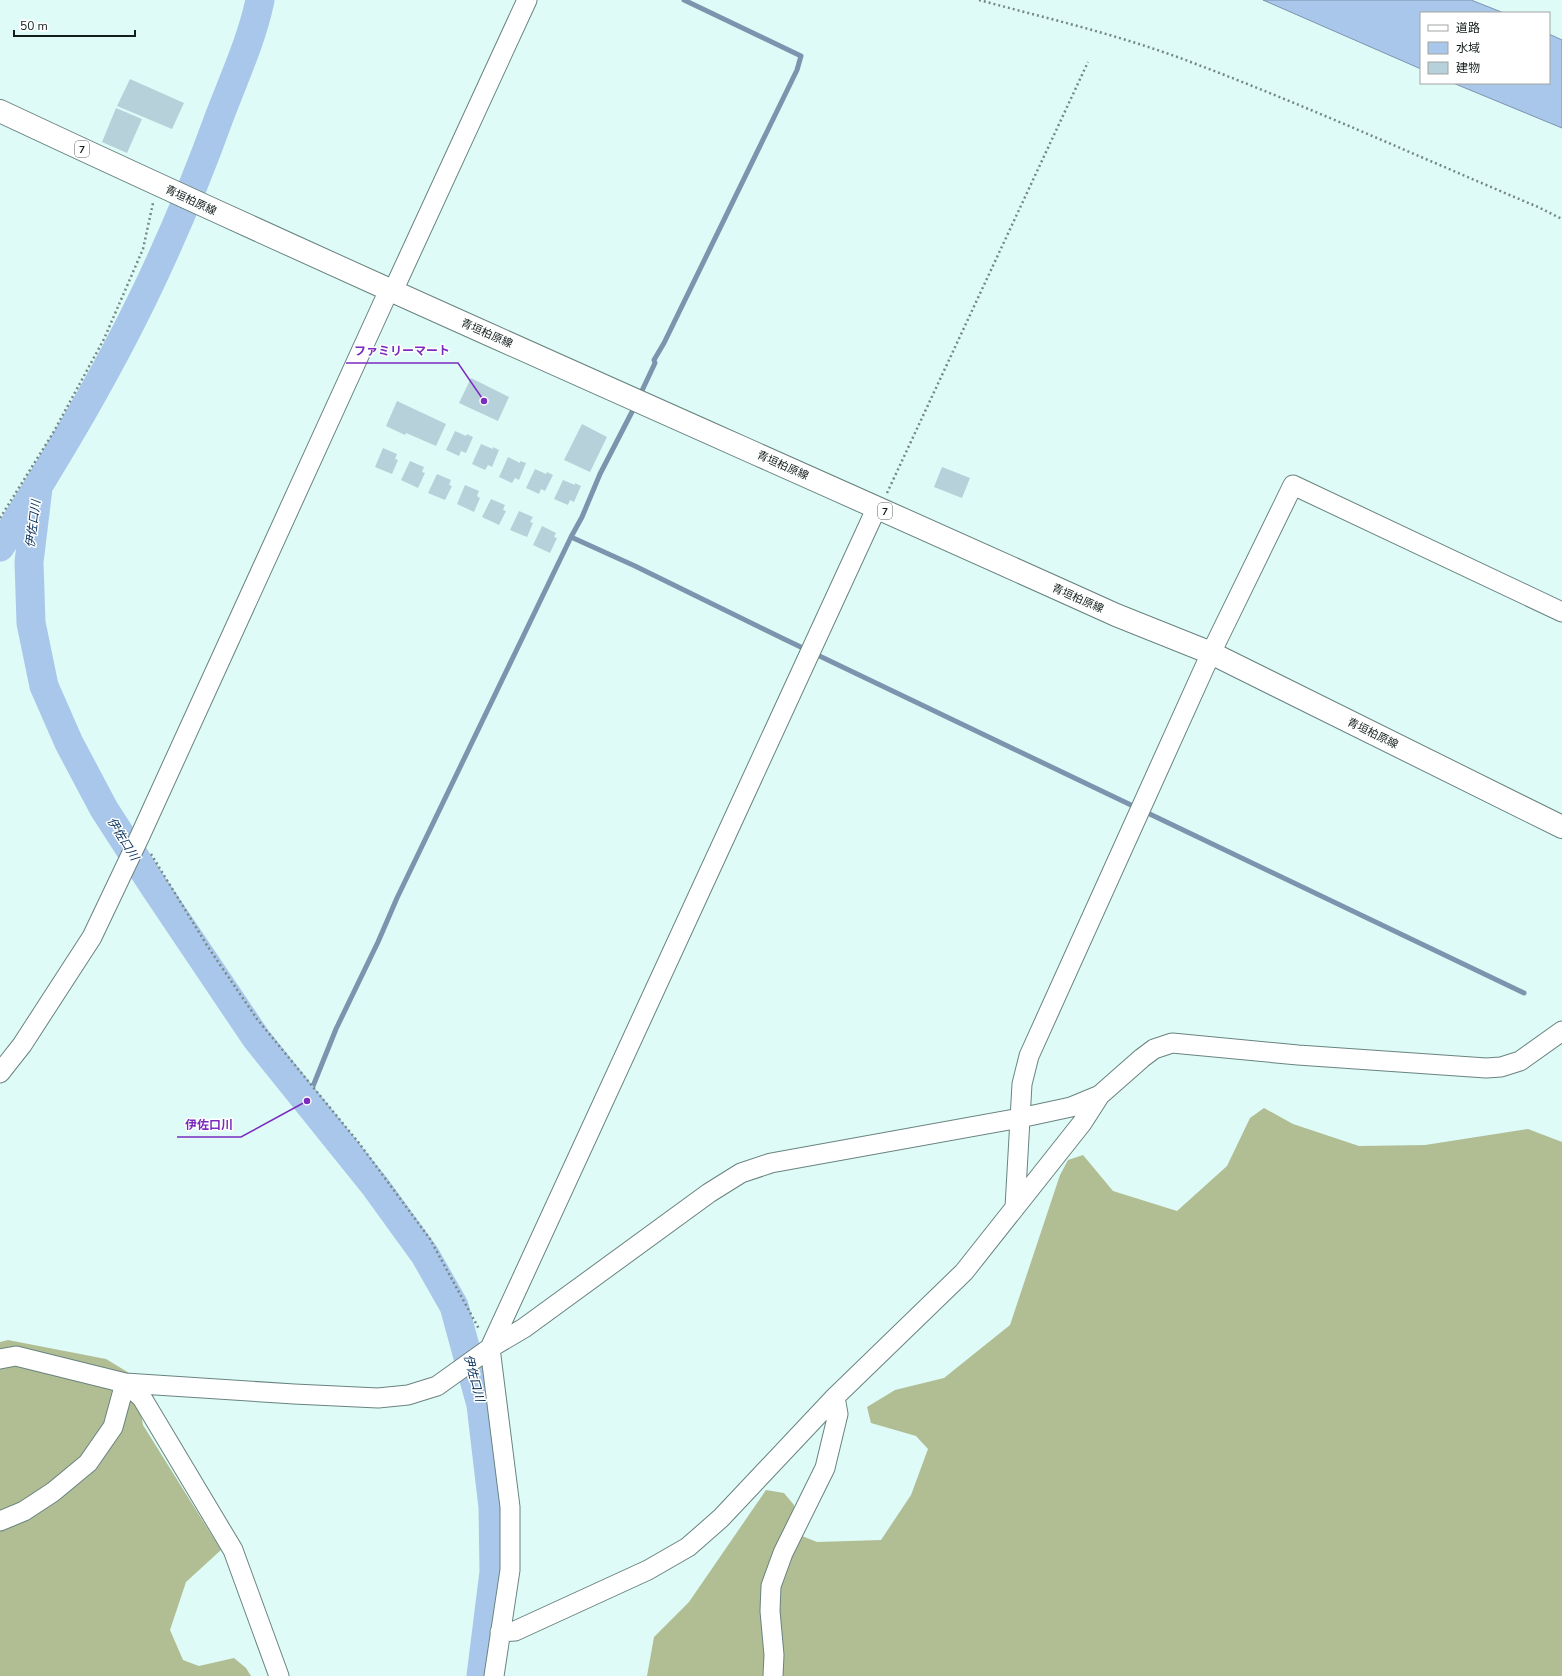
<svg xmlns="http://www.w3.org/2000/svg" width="1562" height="1676" font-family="'Nunito Sans','Noto Sans JP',sans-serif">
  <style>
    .forest { fill: #b1be94 }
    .water { fill: #a9c7eb; stroke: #7c94ad }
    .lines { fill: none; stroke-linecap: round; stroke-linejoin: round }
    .stream { stroke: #7c94ad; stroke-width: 5 }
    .river { stroke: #a9c7eb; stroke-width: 29 }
    .building { fill: #b7d1da }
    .minor-casing { stroke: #69837f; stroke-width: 21 }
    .major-casing { stroke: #69837f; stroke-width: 24 }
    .path { stroke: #758885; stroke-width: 2.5; stroke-dasharray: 2 3; stroke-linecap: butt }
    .minor { stroke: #fff; stroke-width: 19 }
    .major { stroke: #fff; stroke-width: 22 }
    .labels { text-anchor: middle; stroke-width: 3; stroke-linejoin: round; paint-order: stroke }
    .shield { fill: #fff; stroke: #5a6160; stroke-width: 1 }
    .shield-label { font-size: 10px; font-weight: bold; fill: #131d1c }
    .street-label { font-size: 11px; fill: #131d1c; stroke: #fff }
    .water-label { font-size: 12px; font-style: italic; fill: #002c57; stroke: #fff }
    .leader { fill: none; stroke: #7b2cbf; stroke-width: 1.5 }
    .callout-dot { fill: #7b2cbf; stroke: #fff; stroke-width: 1.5 }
    .callout-label { font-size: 12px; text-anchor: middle; font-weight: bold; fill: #7b2cbf; stroke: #fff; stroke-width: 3; stroke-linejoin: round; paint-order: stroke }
  </style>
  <rect width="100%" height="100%" fill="#defbf7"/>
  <path class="forest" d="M1264,1108l29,16 66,22 66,-1 103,-16 34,13v534h-915l7,-39 35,-35 77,-112 18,3 10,12v16l8,15 15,6 64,-2 30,-45 17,-46 -12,-13 -45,-13 -4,-16 28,-17 49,-12 66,-53 50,-150 8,-15 15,-5 30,36 64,20 50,-45 23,-48z
    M8,1340l98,19 28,17 9,49 78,125 -35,32 -16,48 13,30 16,6 35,-8 12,10 5,8h-251v-334z"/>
  <path class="water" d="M1263,0h208l33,13h-83v56z
    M1549,34l13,6v88l-109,-45h96z"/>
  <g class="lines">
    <path class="stream" d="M639,397l16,-34 -1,-3 10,-17 133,-273 4,-14 -117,-56
      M571,537l64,29 149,73 740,354
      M307,1101l29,-72 42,-87 19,-44 174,-361 11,-20 18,-43 35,-68"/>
    <path class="river" d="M38,488l-9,74 2,61 13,63 25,57 35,66 49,76 103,153 119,148 50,69 29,51 27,99 12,102 1,65 -13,104
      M0,547c58,-91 115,-186 160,-285 22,-48 42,-97 60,-147 14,-37 32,-76 40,-115"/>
  </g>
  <path class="building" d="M130,79l54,24 -12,26 -55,-23z
    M116,108l26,11 -15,34 -25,-11z
    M471,378l38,19 -11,24 -39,-18z
    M397,401l49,23 -10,22 -30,-13 -1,2 -19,-9z
    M582,424l25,13 -17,35 -26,-12z
    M455,431l11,5 1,-2 6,3 -7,16 -5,-2 -2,5 -13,-6z
    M481,444l12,5v-2l6,3 -7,17 -4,-2 -3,5 -13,-6z
    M383,448l14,6 -2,5 3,1 -6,14 -17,-7z
    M508,457l12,6v-2l6,2 -7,17 -4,-2 -3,5 -13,-6z
    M410,461l14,6 -2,5 3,1 -7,15 -17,-8z
    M942,467l28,11 -8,20 -28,-11z
    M535,469l11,5 1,-2 6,3 -8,16 -4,-2 -2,5 -13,-6z
    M437,474l14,6 -2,5 3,1 -7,14 -17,-7z
    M563,480l12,5v-2l6,3 -7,16 -4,-2 -2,5 -14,-6z
    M465,485l14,6 -2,5 3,2 -6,14 -17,-8z
    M491,499l14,6 -2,5 3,1 -7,14 -17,-8z
    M519,511l14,6 -3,5 3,1 -6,14 -17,-7z
    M542,526l14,7 -2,4 3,1 -7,15 -17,-8z"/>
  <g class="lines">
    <g class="minor-casing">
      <path id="minor" d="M393,291l134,-291
        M0,1073l22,-28 70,-108 48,-101 249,-546
        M1015,1207l7,-123 7,-28 182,-403 82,-168 269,127
        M0,1359l16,-3 109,27 169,11 84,4 30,-3 29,-9 53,-38 34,-20 185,-135 32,-20 30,-10 249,-45 51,-11 29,-12 42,-37 12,-9 18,-6 126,12 188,13 15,-1 19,-6 42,-30
        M125,1383l17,15 91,152 46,126
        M0,1521l24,-10 29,-19 35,-29 25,-36 12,-44
        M500,1632l15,-1 133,-61 40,-23 33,-29 114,-121 129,-125 118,-149 18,-28
        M494,1676l16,-106v-63l-20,-159 387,-841
        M773,1676l1,-21 -4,-44 1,-25 12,-33 42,-85 13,-54 -3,-17"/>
    </g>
    <g class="major-casing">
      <path id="major" d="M0,111c369,173 744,336 1116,504l95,38 351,174"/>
    </g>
    <path class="path" d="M979,0c67,18 136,34 201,58 121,45 239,99 358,149l24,12
      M887,493l201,-431
      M0,518l53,-85 51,-94 39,-90 10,-46
      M151,854l57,93 49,72 102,124 71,96 49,90"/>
    <use href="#minor" class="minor"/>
    <use href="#major" class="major"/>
  </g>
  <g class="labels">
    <g class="shield">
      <rect x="75" y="141" width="14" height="16" rx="3"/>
      <rect x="878" y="503" width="14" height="16" rx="3"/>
    </g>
    <g class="shield-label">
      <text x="82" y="153">7</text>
      <text x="885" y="515">7</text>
    </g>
    <g class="street-label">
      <text transform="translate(191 200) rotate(25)" y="4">青垣柏原線</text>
      <text transform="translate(487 333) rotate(24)" y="4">青垣柏原線</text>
      <text transform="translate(783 465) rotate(24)" y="4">青垣柏原線</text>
      <text transform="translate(1078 598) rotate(24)" y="4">青垣柏原線</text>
      <text transform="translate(1373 733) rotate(26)" y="4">青垣柏原線</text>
    </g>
    <g class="water-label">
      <text transform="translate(33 524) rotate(-83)" y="4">伊佐口川</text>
      <text transform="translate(123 839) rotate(58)" y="4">伊佐口川</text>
      <text transform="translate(474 1378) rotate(75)" y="4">伊佐口川</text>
    </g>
  </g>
  <path class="leader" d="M484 401L458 363H346M307 1101L241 1137H177"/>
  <g class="callout-dot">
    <circle cx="484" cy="401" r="4"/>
    <circle cx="307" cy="1101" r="4"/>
  </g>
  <g class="callout-label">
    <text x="402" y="355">ファミリーマート</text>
    <text x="209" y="1129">伊佐口川</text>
  </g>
  <rect x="1420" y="12" width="130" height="72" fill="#ffffff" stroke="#a1a5a4"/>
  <rect x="1428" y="25" width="20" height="6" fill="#ffffff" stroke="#a1a5a4"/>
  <text x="1456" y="32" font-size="12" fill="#131d1c">道路</text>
  <rect x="1428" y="42" width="20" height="12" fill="#a9c7eb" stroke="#a1a5a4"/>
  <text x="1456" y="52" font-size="12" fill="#131d1c">水域</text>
  <rect x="1428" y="62" width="20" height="12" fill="#b7d1da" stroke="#a1a5a4"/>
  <text x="1456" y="72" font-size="12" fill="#131d1c">建物</text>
  <path d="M14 30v6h121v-6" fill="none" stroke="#131d1c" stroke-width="2"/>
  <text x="20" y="30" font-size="12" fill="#131d1c" stroke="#ffffff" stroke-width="3" paint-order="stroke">50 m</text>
</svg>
